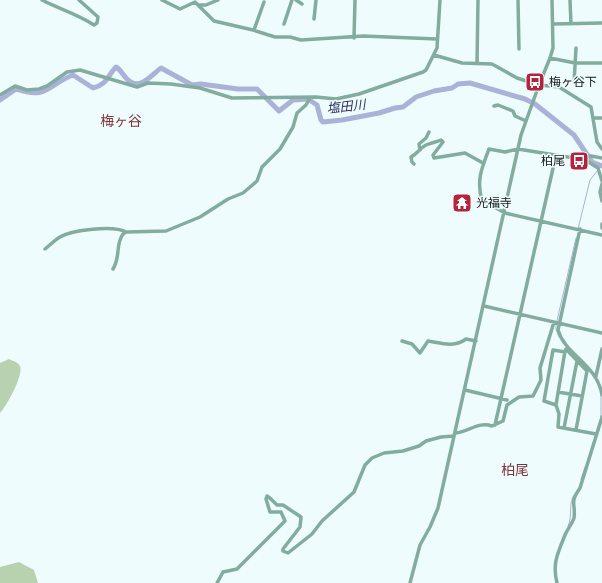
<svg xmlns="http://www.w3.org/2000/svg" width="602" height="583" font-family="'Fira Sans Condensed','Noto Sans JP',sans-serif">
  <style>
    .forest { fill: #b8d2b0 }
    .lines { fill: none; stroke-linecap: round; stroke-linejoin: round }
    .stream { stroke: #aab3d7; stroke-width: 1 }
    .river { stroke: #aab3d7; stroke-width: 5 }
    .minor { stroke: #81ac9e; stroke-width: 3.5 }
    .labels { text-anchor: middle; stroke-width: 3; stroke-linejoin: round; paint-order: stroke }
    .poi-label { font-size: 12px; fill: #14191a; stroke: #effcfe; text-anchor: start }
    .water-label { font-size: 13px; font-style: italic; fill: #29305f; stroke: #effcfe }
    .quarter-label { font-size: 14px; fill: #7e363b; stroke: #effcfe }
  </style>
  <rect width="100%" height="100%" fill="#effcfe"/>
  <path class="forest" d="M9,359c4,2 9,3 11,7 4,9 -14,41 -20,47v-50z
    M19,562l15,8 4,13h-38v-16z"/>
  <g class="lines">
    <path class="stream" d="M578,229l12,-49 8,-10
      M559,337l-3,-8v-4l20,-87
      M601,416v-20
      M581,479l4,-12
      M568,526c5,-10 0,-23 6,-31"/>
    <path class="river" d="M0,100l16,-11c32,11 31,-4 57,-14l20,13c14,-3 14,-12 23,-21 5,3 7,8 11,12 13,13 24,-4 34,-11l31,17 9,-1 37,5h19l22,22 14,-11 15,-1 9,6 4,15 2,2 19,-2 37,-7 16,-5 8,-1 13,-10 18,-6 18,-3 6,-4 12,-1 55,16 10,5 39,31 18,27 10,4"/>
    <path class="minor" d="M42,0c17,9 36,14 52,25l3,-2 1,-6 -19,-17
      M162,0l18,9 15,-7 19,19 39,9 22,7h15l11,3 62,-4 74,3
      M296,0l6,4
      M518,0l1,49
      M570,0l1,24
      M199,5h7l12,-5
      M314,19l2,-19
      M284,24l8,-24
      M553,24l49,-1
      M254,30l10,-28
      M354,38l1,-38
      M434,55l28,8 30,1 25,14 22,7 20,2 32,20 6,35 5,7
      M550,58l25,5h27
      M477,63l1,-63
      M574,83l2,-35
      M0,95l15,-9 12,4 12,-1 8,-3 20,-14 13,-2 57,17 11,-4 23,1 29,4 32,10 84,-1 20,2 23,-5 64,-22 3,-2 11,-22 3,-48
      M494,106l4,-1 15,6 2,5 11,5
      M594,118h8
      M420,150l-1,-6 7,-6 3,-6
      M582,158l16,10 4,13
      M602,158l-11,-2 -17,2 -56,-9 -13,3 -16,-3c-7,18 -13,32 -7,51l23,13 97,22
      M414,164l-2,-2 -1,-5c6,-3 9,-9 15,-12 5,-2 10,-3 15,-5l2,2 -10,13 1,3 31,-5 18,10
      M602,184l-2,8 2,9
      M602,224v4
      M580,229l-22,101c7,25 39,34 44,65
      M45,249c5,-4 10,-9 15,-12 12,-7 53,-12 66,-5
      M113,269c8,-13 2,-24 10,-35l3,-2 40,-1 34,-14 28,-18 15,-6 14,-12 5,-14 18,-18 13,-22 4,-14 9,-8 4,-7
      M484,306l118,27
      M402,341l10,3 8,9 8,-12c13,2 26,7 38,-2l10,2
      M566,349l21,22 -11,59
      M565,352l-12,-2 -9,51 12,4 3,9 -1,13 38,7
      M596,376l6,-27
      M465,390l42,10
      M558,392l24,4
      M556,405l9,-54
      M495,425l61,-270
      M564,428l13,-67
      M455,433c13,-1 24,-12 37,-7l11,-5 4,-16 12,-8 14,-1 8,-16 -1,-12 14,-46
      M217,583l6,-11 14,-3 48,-48 -4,-9h-11l-4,-13 1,-3 4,3 6,6h6l18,12 -1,10 -17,22v2l5,2 24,-19 10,-13 32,-29 11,-27 7,-7 12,-5 19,-2 16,-5 7,-5 15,-4 13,-1
      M410,583l10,-38 10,-18 8,-19 83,-373 18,-50 11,-27 3,-10 -1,-48
      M557,583c-5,-20 1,-30 8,-48 2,-5 7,-11 9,-17 2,-15 -5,-14 6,-30l22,-71"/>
  </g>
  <defs>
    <g id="bus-square" transform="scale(1)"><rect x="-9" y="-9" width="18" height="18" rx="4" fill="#b4223c" stroke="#effcfe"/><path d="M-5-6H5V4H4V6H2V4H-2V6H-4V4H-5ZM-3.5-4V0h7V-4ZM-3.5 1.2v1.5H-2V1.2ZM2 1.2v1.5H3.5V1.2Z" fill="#fff"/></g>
    <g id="temple-square" transform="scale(1)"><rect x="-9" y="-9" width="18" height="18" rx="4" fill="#b4223c" stroke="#effcfe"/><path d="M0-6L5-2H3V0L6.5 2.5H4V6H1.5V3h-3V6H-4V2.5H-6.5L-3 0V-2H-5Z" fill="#fff"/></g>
  </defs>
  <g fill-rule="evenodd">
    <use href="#bus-square" x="535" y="82"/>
    <use href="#bus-square" x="579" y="161"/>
    <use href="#temple-square" x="462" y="203"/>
  </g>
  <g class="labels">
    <g class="poi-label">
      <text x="549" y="86">梅ヶ谷下</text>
      <text x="565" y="165" text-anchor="end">柏尾</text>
      <text x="476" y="207">光福寺</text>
    </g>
    <g class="water-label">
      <text transform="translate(346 106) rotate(-6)" y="5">塩田川</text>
    </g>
    <g class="quarter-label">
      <text x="121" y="126">梅ヶ谷</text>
      <text x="515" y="475">柏尾</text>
    </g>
  </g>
</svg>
